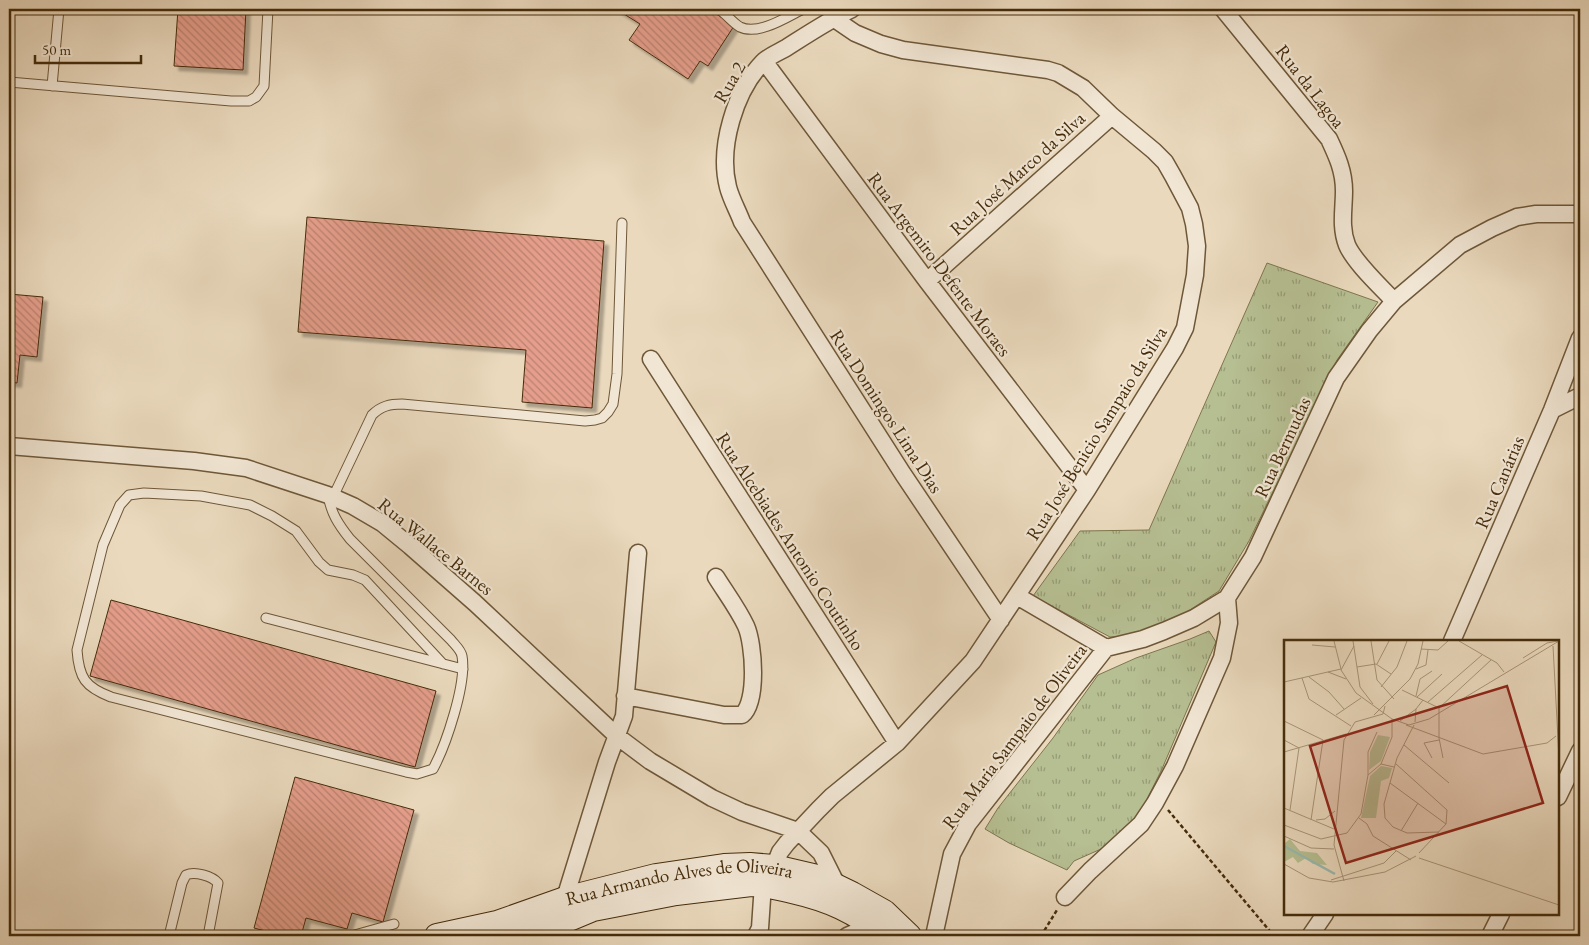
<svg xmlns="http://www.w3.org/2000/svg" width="1589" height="945" font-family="'EB Garamond',serif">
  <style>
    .grass { fill: url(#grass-tufts); stroke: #7e764e }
    .building { fill: url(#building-back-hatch); stroke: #452c0b; filter: url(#shadow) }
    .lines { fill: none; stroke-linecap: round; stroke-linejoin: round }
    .service-casing { stroke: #6e5738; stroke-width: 11 }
    .minor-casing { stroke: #6e5738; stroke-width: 19 }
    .secondary-casing { stroke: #452c0b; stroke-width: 26 }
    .path { stroke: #452c0b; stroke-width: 2.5; stroke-dasharray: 4 2.5; stroke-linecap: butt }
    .service { stroke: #f1e6d4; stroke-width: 9 }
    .minor { stroke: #f1e6d4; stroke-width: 16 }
    .secondary { stroke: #f1e6d4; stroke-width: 24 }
    .labels { text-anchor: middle; stroke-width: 4.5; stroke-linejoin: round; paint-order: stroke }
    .street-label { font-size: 19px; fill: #452c0b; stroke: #f1e6d4 }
    .inset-river { fill: none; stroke: #98bab0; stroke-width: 2.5 }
    .inset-road { fill: none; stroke: #a89476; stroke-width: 1 }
    .view { fill: #8f2418; fill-opacity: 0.15; stroke: #8f2418; stroke-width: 2.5 }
    .inset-edge { fill: none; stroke: #452c0b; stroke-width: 2.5 }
  </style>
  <defs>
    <pattern id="grass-tufts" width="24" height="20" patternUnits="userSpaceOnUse" patternTransform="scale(1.25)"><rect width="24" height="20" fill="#b6bf92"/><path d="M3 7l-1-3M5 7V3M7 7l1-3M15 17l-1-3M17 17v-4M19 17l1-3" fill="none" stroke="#969b75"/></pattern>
    <pattern id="building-back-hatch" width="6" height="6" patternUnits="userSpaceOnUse" patternTransform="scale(1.25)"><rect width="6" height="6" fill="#e59e8b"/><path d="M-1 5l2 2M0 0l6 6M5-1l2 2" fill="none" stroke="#bb8170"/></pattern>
    <filter id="shadow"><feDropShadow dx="4.5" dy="4.5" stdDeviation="1" flood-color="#0004"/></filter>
  </defs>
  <rect width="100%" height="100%" fill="#ead9bd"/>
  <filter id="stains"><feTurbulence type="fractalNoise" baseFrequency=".004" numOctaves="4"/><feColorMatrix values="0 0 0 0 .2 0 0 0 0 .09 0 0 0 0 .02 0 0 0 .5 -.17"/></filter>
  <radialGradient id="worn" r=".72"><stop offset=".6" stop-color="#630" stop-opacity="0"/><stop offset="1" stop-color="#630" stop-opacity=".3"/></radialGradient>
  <path class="grass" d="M1267,263l111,39 -41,58 -88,181 -30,50 -40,26 -50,19 -19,1 -77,-41 47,-65 69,-1z
    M1209,631l7,11 -54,127 -25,50 -27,26 -36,16 -7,9 -58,-27 -24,-14 13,-21 55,-70 45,-63 38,-17 54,-19z"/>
  <path class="building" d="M178,9h68l-3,61 -69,-4z
    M616,9h93l25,17 -26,40 -8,-5 -12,18 -59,-39 11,-16z
    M307,217l297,24 -12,167 -70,-6 4,-52 -228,-18z
    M9,294l34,3 -6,60 -17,-2 -3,28 -8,-1z
    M111,600l325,91 -21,76 -325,-91z
    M295,777l119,33 -31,112 -31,-9 -5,16 -41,-11 -5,18h-17l-30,-8z"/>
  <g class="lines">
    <g class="service-casing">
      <path id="service" d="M719,9c7,5 14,14 21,18 18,9 47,-10 63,-18
        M9,82l222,19h18l7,-4 8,-11 4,-77
        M52,86l7,-77
        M328,495c3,18 10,29 22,44l101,101c4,5 10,10 11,16 5,27 -16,89 -29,113l-16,5 -11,-2 -295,-75c-26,-10 -32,-19 -34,-47l26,-105 17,-40 9,-10 15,-2 57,3 49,9 22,11 24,15 23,31 9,8 25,5 12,5 78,84
        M333,497l39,-82c9,-9 18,-11 30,-11l183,17 10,-1 7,-2 6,-6 5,-8 4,-30 5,-151
        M266,618l197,51
        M169,936l13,-53 4,-8c9,-4 26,1 32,8l-10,53
        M351,936l43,-12"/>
    </g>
    <g class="minor-casing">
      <path id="minor" d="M852,9c-23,11 -44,25 -66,39 -7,4 -17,8 -23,14 -28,29 -45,85 -35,125 3,12 10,24 14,35l161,252 98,146
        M1223,9l106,130c8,17 15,32 15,52 0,18 -4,36 3,54 7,17 34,42 47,56
        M764,61l163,220 160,209
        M927,281l185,-165
        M651,359l246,384
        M1552,410l28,-14
        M9,446l185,15 52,7 82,27 25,11 29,17 28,23 65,57 143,134 32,24 62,37 30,14 56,19 23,22 17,34
        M1017,596l89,52 37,-9 21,-8 30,-13 33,-20 26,-41 83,-179 33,-47 25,-30 66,-56 32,-17 25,-11 19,-3h44
        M1452,641l100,-231 28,-72
        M625,696l99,19h18c16,-13 12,-71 4,-89 -8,-17 -20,-33 -30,-49
        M1558,797l22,-46
        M774,867l6,-15 7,-9 31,-33 14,-14 65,-53 76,-82 114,-171 88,-142 10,-20 10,-53 2,-29 -3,-22 -4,-16 -17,-32 -8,-14 -11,-11 -42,-35 -29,-28 -25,-15 -10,-3 -145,-20 -22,-6 -26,-11 -22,-15
        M1065,897l25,-26 51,-47 14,-21 20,-37 47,-108 7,-35 -2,-25
        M558,936l-3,-3 2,-9 50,-162 17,-46 14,-163
        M756,936l4,-8 3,-44
        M847,936l25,-11
        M934,936l18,-82 16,-30 138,-176
        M1310,936l15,-22
        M1490,936l11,-22"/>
    </g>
    <g class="secondary-casing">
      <g id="secondary">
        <path id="s1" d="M437,936l60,-13 68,-24 91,-23 68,-10 26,-1 24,2 43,10 35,17 32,18 25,24"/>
        <path d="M512,936l45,-12 36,-15 83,-16 75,-9c14,0 27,4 41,7 35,8 65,20 92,45"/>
      </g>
    </g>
    <path class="path" d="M1168,810l106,126
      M1041,936l16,-26"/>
    <use href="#service" class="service"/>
    <use href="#minor" class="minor"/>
    <use href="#secondary" class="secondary"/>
  </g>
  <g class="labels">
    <g class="street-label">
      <text transform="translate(729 82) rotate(-60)" y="7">Rua 2</text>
      <text transform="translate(1311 86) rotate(52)" y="7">Rua da Lagoa</text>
      <text transform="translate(1017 173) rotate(-42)" y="7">Rua José Marco da Silva</text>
      <text transform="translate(940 264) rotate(53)" y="7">Rua Argemiro Defente Moraes</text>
      <text transform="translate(887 411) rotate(57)" y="7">Rua Domingos Lima Dias</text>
      <text transform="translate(1096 433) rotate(-58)" y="7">Rua José Benicio Sampaio da Silva</text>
      <text transform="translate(1282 447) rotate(-65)" y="7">Rua Bermudas</text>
      <text transform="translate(1499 482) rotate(-67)" y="7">Rua Canárias</text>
      <text transform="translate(791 541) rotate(57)" y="7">Rua Alcebiades Antonio Coutinho</text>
      <text transform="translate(436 546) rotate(39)" y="7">Rua Wallace Barnes</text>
      <text transform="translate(1014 736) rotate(-53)" y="7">Rua Maria Sampaio de Oliveira</text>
      <text dy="7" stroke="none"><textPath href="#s1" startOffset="250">Rua Armando Alves de Oliveira</textPath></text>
    </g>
  </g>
  <g transform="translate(1284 640)">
    <rect width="275" height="275" fill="#ead9bd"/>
    <path d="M94,95l12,2 -9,24 -12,9 1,-18zM97,126l11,2 -3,10 -8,3 -5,37h-15l9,-42z" fill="#b6bf92"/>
    <path d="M6,199l10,12 17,2 10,12 -14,-1 -7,-6 -8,5 -5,-6 -9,5 1,-19z" fill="#b6bf92"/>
    <path class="inset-river" d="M0,206l51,28"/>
    <path class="inset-road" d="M69,1l7,46 13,17M87,1l6,39 17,19M175,1l38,22 7,9M28,5l23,2M70,6l-13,24 15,23 36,26 17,6 20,-6 130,-78M269,6l6,112M137,9l17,1 10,-9M239,18l24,-15 11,-2M93,24l12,-23M73,27l19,-3 15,10M132,29l10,-4 2,-15M44,32l18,7M25,37l20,15 15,17M18,38l7,21 42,27M0,42l57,-13 -7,-28M97,47l16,-20 10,-26M118,50l37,18v30l4,20M132,56l4,-17 12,-8M133,57l25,-23M144,62l54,-47M155,68l52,-48M52,75l25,-17M90,75l36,-36 8,-15 5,-23M0,81l39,19 -12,80M116,81l16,-12M131,82l1,-13 7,-9M122,85l77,29 64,-11 9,-7M130,85l-17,33 -13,46 1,14 8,9 14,6 32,-1M0,100l15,8 -9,62M120,105l45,38M0,112l62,-18M148,118l-8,-15 15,-3M97,124l11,-27v-18M112,124l51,46 -1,14 -27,29M84,135v-23l9,-20M106,143l56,41M0,168l50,21M75,178l8,6 6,12 38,24M32,180l9,-1 10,-8M0,185l37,14 26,-6 14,-19 7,-39 13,-11 13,3M117,191l17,-28M0,196l27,12 23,1M135,218l140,47M0,224l25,14 24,4 52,-10 31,-16M47,240l53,-17 12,-12M60,241l-10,-36 10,-105 11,-18 28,-8 2,-8"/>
    <path class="view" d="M223,46l36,117 -197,60 -36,-117z"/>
    <rect width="275" height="275" class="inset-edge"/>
  </g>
  <rect width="1589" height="945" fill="none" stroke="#ead9bd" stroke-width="30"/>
  <rect x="10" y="10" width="1569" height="925" fill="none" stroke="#452c0b" stroke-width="2.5"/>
  <rect x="15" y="15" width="1559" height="915" fill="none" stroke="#452c0b"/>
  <path d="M35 55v8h106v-8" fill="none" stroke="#452c0b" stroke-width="2.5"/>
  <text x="42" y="55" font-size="15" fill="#452c0b" stroke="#f1e6d4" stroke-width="4" paint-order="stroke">50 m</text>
  <rect width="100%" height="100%" filter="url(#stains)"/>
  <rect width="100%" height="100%" fill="url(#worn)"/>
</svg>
